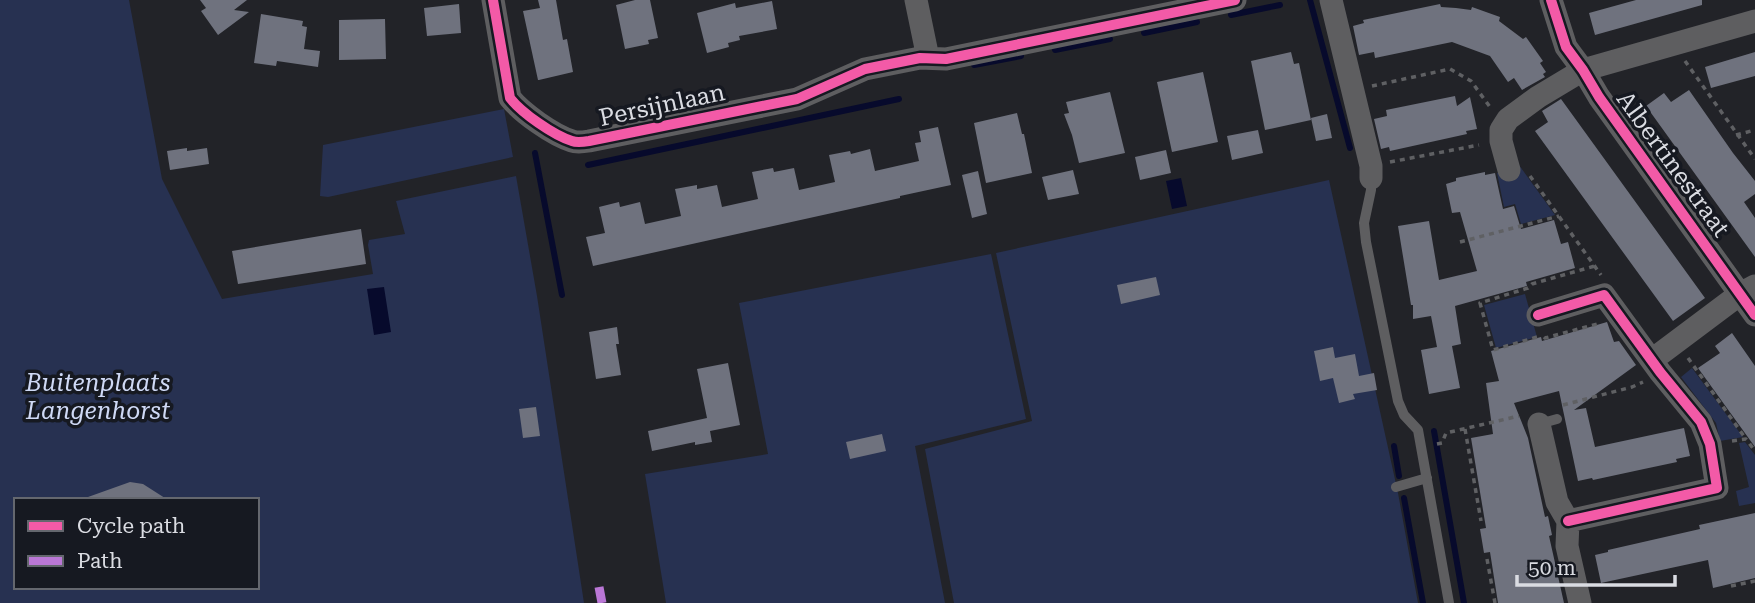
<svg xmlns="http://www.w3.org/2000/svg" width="1755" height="603" font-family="'Roboto Serif',serif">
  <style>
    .green { fill: #273151; fill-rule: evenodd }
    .water { fill: #070a2c }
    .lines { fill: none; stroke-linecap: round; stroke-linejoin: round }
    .stream { stroke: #070a2c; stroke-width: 6 }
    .building { fill: #6f727e }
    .path { stroke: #5f6063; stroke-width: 3.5; stroke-dasharray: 5 5; stroke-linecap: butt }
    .service { stroke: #5e5e60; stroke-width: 10 }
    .minor { stroke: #5e5e60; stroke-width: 23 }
    .quiet { stroke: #ba77d6; stroke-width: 9; stroke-dasharray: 18 9; stroke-linecap: butt }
    .cycleway-casing { stroke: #161921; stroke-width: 15 }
    .cycleway { stroke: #f35aa7; stroke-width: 10 }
    .labels { text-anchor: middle; stroke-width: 7; stroke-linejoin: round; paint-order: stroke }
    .street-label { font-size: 24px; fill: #dadce2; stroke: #161921 }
    .park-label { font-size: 24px; font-style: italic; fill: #cfd9f5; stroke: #161921 }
  </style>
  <rect width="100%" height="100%" fill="#222328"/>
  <path class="green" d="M0,0h129l33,179 60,120 151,-25 -5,-29 1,-5 36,-6 -9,-33 120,-25 21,120 47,307h-584zM16,500h241v87h-241z
    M504,109l9,48 -185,40 -8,-1 3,-51z
    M1519,165l36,50 -34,9 -6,-20 -11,3 -7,-34 13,-2z
    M1329,180l69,313 20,110h-464l-29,-154 107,-28 -36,-168z
    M991,254l35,165 -111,27 30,157h-279l-21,-129 123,-20 -29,-151z
    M1525,294l12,43 -41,11 -12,-43z
    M1692,368l51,69 -23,4 -4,-18 -35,-46z
    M1745,442l10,13v48l-16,3 -3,-15 13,-4 -10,-44z"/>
  <path class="water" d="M1181,178l6,28 -15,3 -6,-28z
    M384,287l7,45 -17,3 -7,-46z"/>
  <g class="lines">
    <path class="stream" d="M1310,0l40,148
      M1231,15l49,-10
      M1144,33l53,-11
      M1055,50l55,-11
      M974,65l47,-9
      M535,153l27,142
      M588,165l311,-66
      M1434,431l30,172
      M1394,446l5,30
      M1404,498l19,105"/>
  </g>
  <path class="building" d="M200,0h47l-13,10 15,2 -31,23 -17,-24 5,-3z
    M538,0h18l7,40 4,-1 6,33 -34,8h-1l-15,-69 17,-3z
    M635,0h15l8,38 -10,2 1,4 -24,5 -9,-44z
    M1636,0h66v5l-107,30 -6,-22z
    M772,1l5,28 -38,7 1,4 -12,3 1,4 -22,6 -10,-40 38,-10 1,5z
    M459,4l2,29 -34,3 -3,-28z
    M1440,4l1,3 15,1 15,2 1,-3 28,10 -1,4 24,18 3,-2 17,24 -3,2 6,9 -3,2 2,3 -23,13 -8,-12 -6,4 -18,-26 -38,-14 -77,16 -1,-6 -15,3 -6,-29 11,-3 -1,-3z
    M261,14l42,7 -1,5 5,1 -3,22 16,2 -2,16 -41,-6 -1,5 -22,-3z
    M385,19l1,40 -47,1v-40z
    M1291,52l3,12 5,-1 12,57 -46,10 -14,-69z
    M1755,52v24l-44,12 -6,-21z
    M1203,72l15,70 -46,10 -15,-70z
    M1689,90l44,63 22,28v13l-11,8 11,16v39l-109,-151 18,-13 7,9z
    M1110,92l15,61 -46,10 -7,-28 -8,-21 5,-1 -3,-11z
    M1455,96l2,10 13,-9 7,32 -11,2 1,3 -77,17 -1,-4 -8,2 -7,-30 13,-3 -1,-6z
    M1561,99l144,199 -32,23 -138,-190 13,-9 -6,-11z
    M1017,113l5,21h2l8,39 -46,10 -12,-60z
    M1327,114l5,24 -16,3 -5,-23z
    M938,127l13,58 -51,11v2l-307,68 -7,-29 19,-4 -6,-26 20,-5 1,5 20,-5 5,22 36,-8 -6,-27 22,-4v4l20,-4 5,22 36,-8 -6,-27 21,-4 1,4 20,-4 5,22 36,-8 -6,-27 21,-4 1,3 19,-5 5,22 44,-10 -4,-18 6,-1 -2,-11z
    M1258,130l5,23 -31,7 -5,-24z
    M187,148v3l20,-3 2,16 -39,6 -3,-19z
    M1166,150l5,23 -31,7 -5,-23z
    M1073,170l6,24 -31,6 -6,-23z
    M978,171l9,43 -15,4 -10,-43z
    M1485,172v3l10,-2 8,36 11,-3 7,23 33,-9 7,24 7,-2 7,26 -49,14 1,4 -72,20 6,38 -9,2 8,42 -31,6 -8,-44 16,-3 -6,-31 -18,3v-14h-2l-13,-79 31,-5 10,59 38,-9 -17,-59 -8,1 -6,-29 10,-3v-3z
    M361,229l5,35 -128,20 -6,-33z
    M1156,277l4,18 -39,9 -4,-19z
    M1607,322l7,20 5,-1 17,24 -62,45 12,-2 9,39 89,-19 6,28 -14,3 1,3 -33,7 -51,11 -1,-2 -14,3 -19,-90 -45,12 14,35 17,79 3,-1 4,19 -3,1 15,67h-66l-8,-51 -6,1 -4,-24 6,-1 -15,-90 22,-4 -7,-51 13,-2 -8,-30 50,-14 1,4z
    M617,327l2,17h-3l5,31 -25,4 -7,-47z
    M1732,333l23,33v81l-57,-79 22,-15 -5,-7z
    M1333,347l2,11 20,-4 4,22 15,-3 3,17 -24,4 2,5 -16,4 -6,-25 -13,3 -6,-30z
    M728,363l12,62 -30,6 2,11 -17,3v-3l-43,9 -4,-20 59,-13 -10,-49z
    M536,407l4,29 -17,2 -4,-29z
    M882,434l4,17 -36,8 -4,-17z
    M130,482l13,2 25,16h-80v-3z
    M1755,513v65l-42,10 -5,-28 -107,23 -6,-28 13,-3v-2l92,-21 -1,-4z"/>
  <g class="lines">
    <path class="path" d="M1685,61l70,98
      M1372,86l78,-17 21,12 19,26
      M1736,135l19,-5
      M1390,162l89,-17
      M1530,176l71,99
      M1460,242l99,-26
      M1537,337l-44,13 -13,-47 48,-15 4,-4 63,-18
      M1544,337l1,1 52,-14
      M1688,358l58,81
      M1563,405l69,-18 11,-5
      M1465,429l16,92
      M1732,441l14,-2 9,12
      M1437,444l5,-1 4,-10 73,-17
      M1487,559l8,44
      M1731,586l24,-5"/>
    <path class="service" d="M1371,178v12l-7,33 2,19 32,159 6,14 14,15 31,173
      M1539,424l18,-5
      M1396,487l31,-9"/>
    <path class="minor" d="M493,0l17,98c12,15 43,37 62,43 5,2 11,1 17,0l208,-42 68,-30 55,-11 26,1 289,-59
      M916,0l12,58
      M1331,0l40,166v12
      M1551,0l15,47 17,23 16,27 156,218
      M1509,170l-8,-29v-11l7,-11 30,-22 45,-27 172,-49
      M1538,315l66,-20 56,77 41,50 9,22 7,44 -149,33
      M1652,360l88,-66 15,-8
      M1539,424l18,78 11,19 -1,25 13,57"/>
    <path class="quiet" d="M599,587l3,16"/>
    <g class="cycleway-casing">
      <path id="cycleway" d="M493,0l17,98c12,15 43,37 62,43 5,2 11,1 17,0l208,-42 68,-30 55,-11 26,1 289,-59
        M1551,0l15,47 17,23 16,27 156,218
        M1538,315l66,-20 56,77 41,50 9,22 7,44 -149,33"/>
    </g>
    <use href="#cycleway" class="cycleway"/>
  </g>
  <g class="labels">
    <g class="street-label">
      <text transform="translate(662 105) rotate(-12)" y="8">Persijnlaan</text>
      <text transform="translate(1673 164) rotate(54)" y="8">Albertinestraat</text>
    </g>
    <g class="park-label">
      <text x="98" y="391">Buitenplaats<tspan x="98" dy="28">Langenhorst</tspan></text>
    </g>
  </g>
  <rect x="14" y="498" width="245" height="91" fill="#161921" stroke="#64676e" stroke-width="2"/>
  <rect x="28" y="521" width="35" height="10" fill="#f35aa7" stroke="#64676e" stroke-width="2"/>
  <text x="77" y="533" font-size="21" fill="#dadce2">Cycle path</text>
  <rect x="28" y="556" width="35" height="10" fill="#ba77d6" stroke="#64676e" stroke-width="2"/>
  <text x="77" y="568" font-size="21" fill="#dadce2">Path</text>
  <path d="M1517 575v10h158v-10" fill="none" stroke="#dadce2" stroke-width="3.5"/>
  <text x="1528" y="575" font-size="21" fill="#dadce2" stroke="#161921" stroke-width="5" paint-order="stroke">50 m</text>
</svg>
